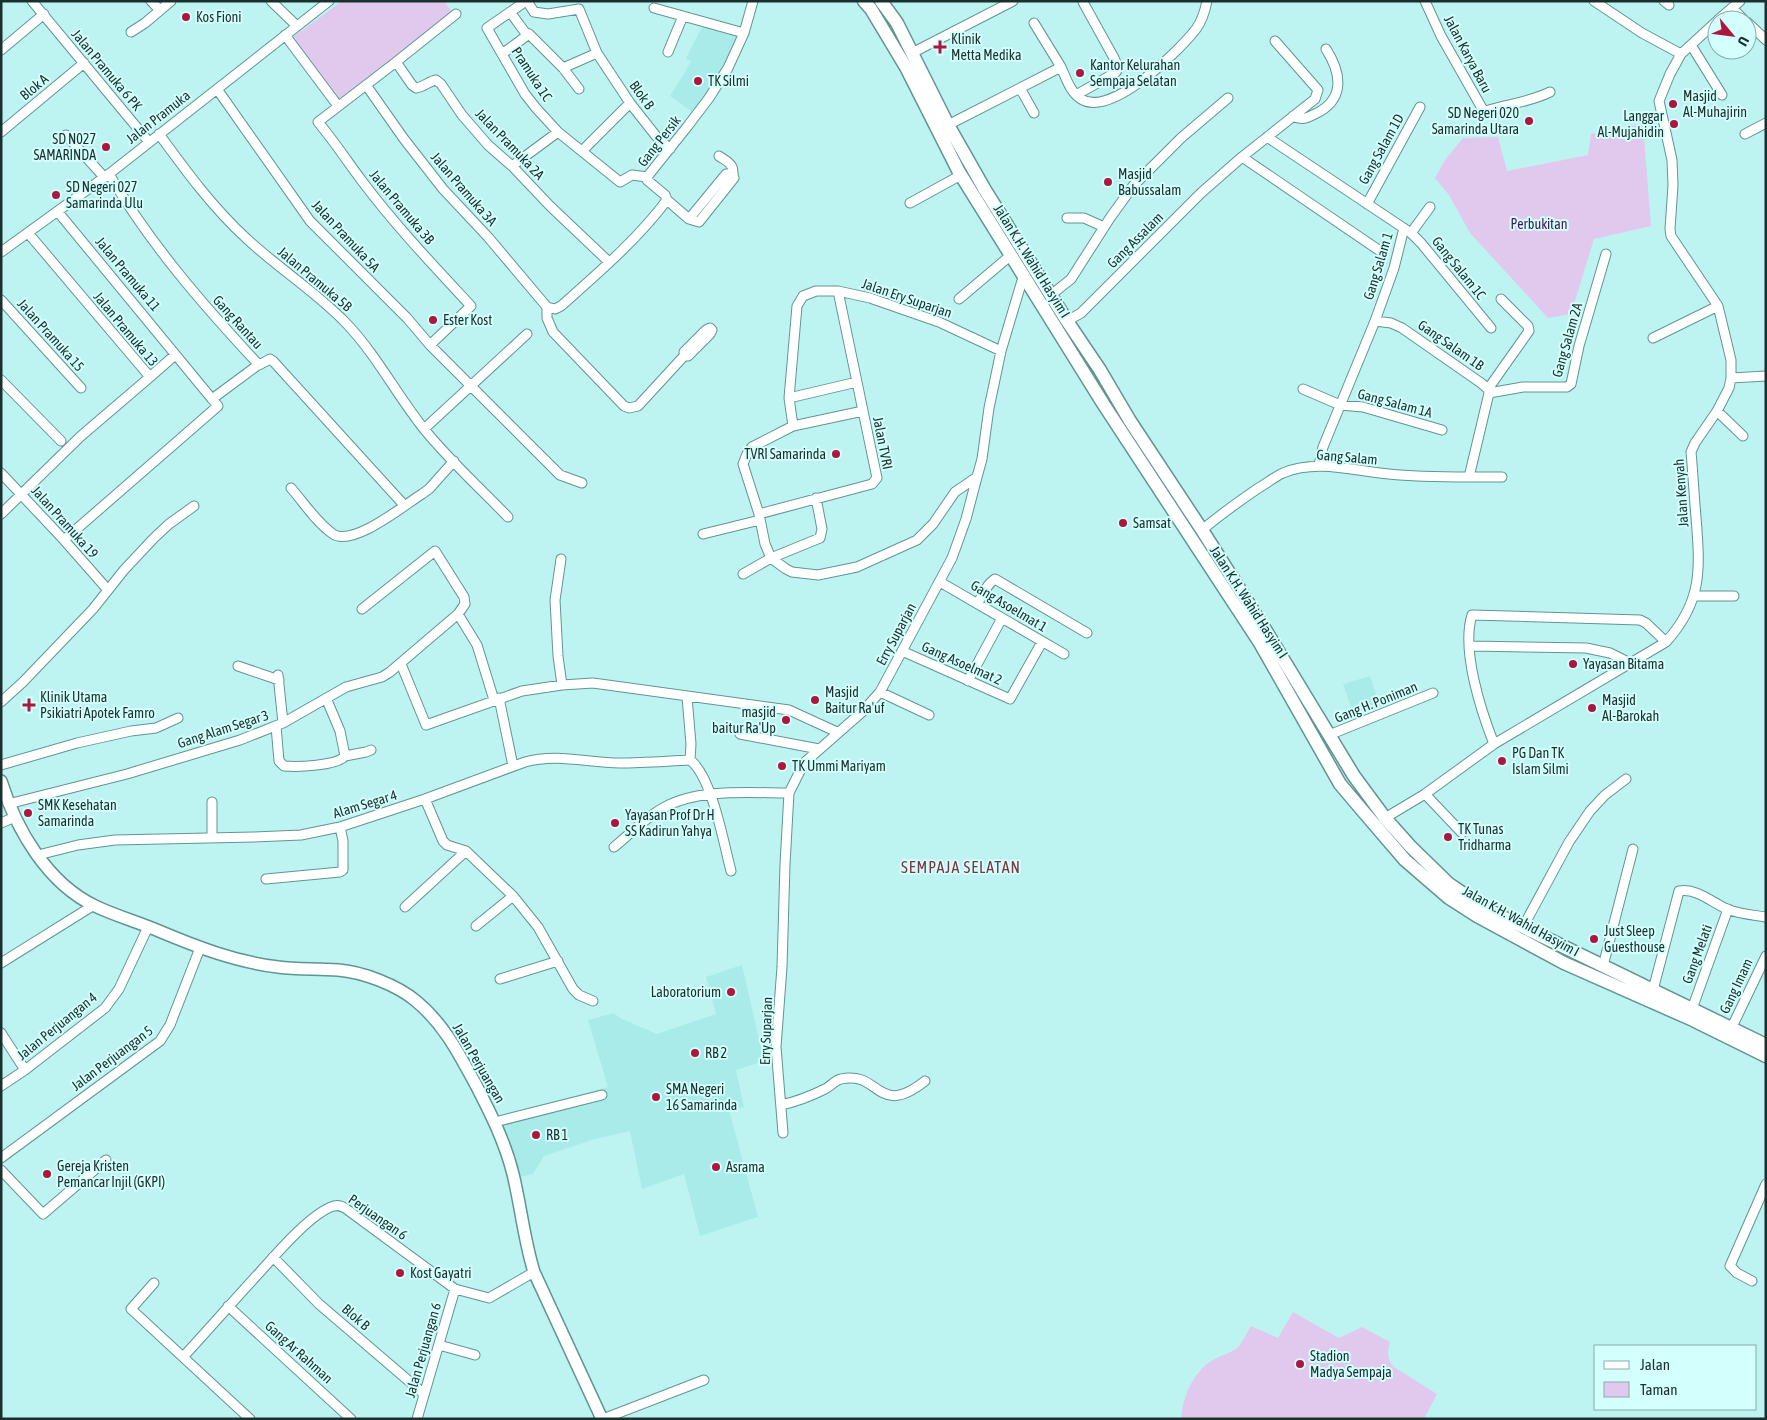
<svg xmlns="http://www.w3.org/2000/svg" width="1767" height="1420" font-family="'Asap Condensed',sans-serif">
  <style>
    .built { fill: #a9ebe9 }
    .green { fill: #e1c9ee }
    .lines { fill: none; stroke-linecap: round; stroke-linejoin: round }
    .street-casing { stroke: #609593; stroke-width: 11 }
    .secondary-casing { stroke: #609593; stroke-width: 14 }
    .primary-casing { stroke: #609593; stroke-width: 15 }
    .street { stroke: #fff; stroke-width: 9 }
    .secondary { stroke: #fff; stroke-width: 11 }
    .primary { stroke: #fff; stroke-width: 12 }
    .poi-dot { fill: #ac173f; stroke: #d3fffd; stroke-width: 2 }
    .labels { text-anchor: middle; stroke-width: 4; stroke-linejoin: round; paint-order: stroke }
    .poi-label { font-size: 14px; fill: #1a302f; stroke: #d3fffd; text-anchor: start }
    .street-label { font-size: 14px; fill: #1a302f; stroke: #d3fffd }
    .park-label { font-size: 14px; fill: #441858; stroke: #d3fffd }
    .quarter-label { font-size: 16px; letter-spacing: 1px; fill: #7c343e; stroke: #d3fffd }
  </style>
  <rect width="100%" height="100%" fill="#bdf4f2"/>
  <path class="built" d="M704,23l37,11 -14,32 -32,48 -25,-18 21,-34 -5,-4z
    M1370,676l9,28 -26,9 -10,-29z
    M742,965l22,96 -28,9 8,37 -15,3 29,107 -58,19 -16,-62 -42,15 -12,-58 -35,8 -51,17 -11,18 -17,4 -20,-62 112,-29 -20,-67 26,-7 6,5 37,16 59,-20 -10,-37z"/>
  <path class="green" d="M342,1h102l9,12 -118,89 -50,-59z
    M1643,124l8,102 -57,13 -23,75 -23,4 -78,-85 -21,-38 -14,-17 10,-18 18,-22 35,-1 9,34 81,-16 3,-21z
    M1293,1312l46,26 23,-11 28,15c-3,10 -3,17 4,25l43,27 -13,25h-243c1,-21 12,-46 30,-58 8,-5 17,-7 25,-12 6,-5 11,-17 15,-23l27,12z"/>
  <g class="lines">
    <g class="street-casing">
      <path id="street" d="M32,1l117,141
        M151,1l9,9
        M271,1l26,25
        M526,1l-39,27 38,66 11,14 22,24 62,50 12,-7 15,2
        M527,1l7,11 14,2 31,-5 18,44 33,50 26,33 14,13
        M1425,1l16,35 42,74 3,1c22,-7 44,-9 64,-19
        M1594,1l48,32 39,21
        M1664,1l5,4
        M654,8l90,25
        M1732,8l12,12
        M510,12l17,23
        M1718,20l22,-19
        M1747,22l19,18
        M1034,23l27,44
        M131,32l14,-9 26,-22
        M285,35l53,71
        M1691,45l31,50
        M1,50l43,-36
        M668,52l15,-36
        M912,53l101,-52
        M502,54l27,-20 34,34 16,21
        M396,62l16,23 4,3c8,-1 13,-7 20,-8l5,4 21,31 26,30 24,21 38,40 59,56
        M563,68l34,-15
        M366,85l38,54 39,50 45,48 59,70
        M1020,88l14,25
        M217,89l93,132 97,97 23,27 130,130 22,8
        M1076,95l39,-22c5,-5 1,-10 -1,-15l-31,-56
        M1293,116c8,5 14,2 22,-2 30,-14 27,-40 11,-65
        M948,125l113,-58c5,11 9,25 20,32 30,19 98,-48 115,-70 6,-8 9,-18 11,-28
        M1,132l83,-69
        M159,134c27,37 54,74 88,105 31,29 68,52 98,83 31,32 51,72 79,107 25,31 56,59 84,88
        M1745,134l21,-11
        M66,135l38,42
        M1267,137l144,96 10,10 70,85
        M582,151l48,-48
        M1242,157l141,96
        M512,166l46,-34
        M109,174c41,70 95,132 150,191l11,-6 3,2 131,144
        M667,200l22,19 10,3 35,-44c-2,-4 0,-7 -2,-11 -2,-5 -9,-8 -13,-11
        M910,203l51,-28
        M1367,204l53,-97
        M58,212l154,187 46,-34
        M1067,218h17l20,9
        M689,219l37,-45h6
        M1411,233l19,-26
        M1,252l108,-78 220,-173
        M1051,295l20,-16 39,-61 23,-32 48,-48 47,-40
        M959,299l52,-44
        M1,300l80,88
        M547,307l8,2 6,-3c37,-33 76,-66 106,-106l-2,-5 -18,-15v-3l40,-50 22,-29 19,-30 16,-35 9,-32
        M547,307v11l6,14 71,74 5,2 9,-2 46,-50h4l22,-22 2,-4 -2,-2 -4,2 -22,22v4
        M1067,321l14,-8 120,-120 41,-36 73,-58 3,-9 -43,-49
        M1653,338l65,-32
        M430,345l41,-39c-38,-41 -76,-81 -109,-125 -15,-20 -28,-40 -44,-59l78,-60 60,-48
        M150,377l25,-22
        M1731,378l35,-2
        M1,380l60,61
        M1303,389l37,16 23,2 79,23
        M1488,389l41,-58 -1,-5 -27,-27
        M1489,393l34,-6h44l4,-3 8,-38 27,-92
        M789,398l68,-16
        M1717,411l26,25
        M793,426l70,-15
        M424,429l103,-95
        M1319,465l4,-18 52,-126 19,-53 10,-40
        M1,473l63,67 44,50
        M977,477l-22,15 -22,32 -16,16 -60,27 -39,8 -26,-3 -6,-3 -15,-11 -6,-14 -6,-30 -16,-50 4,-10 5,-7 41,-21 -4,-28 8,-92 6,-10 13,-5h22l32,7 69,24 62,29
        M1469,477h33
        M291,488c13,15 26,35 42,46 20,13 70,-28 89,-40l7,-5 25,-28
        M1,514l80,-78 69,-59 -122,-144
        M759,514l113,-30 5,-6 -39,-187
        M1202,530c18,-15 36,-28 55,-41 9,-5 17,-12 26,-16 34,-14 71,-2 106,1 27,3 53,3 80,3l20,-84 -1,-4 -7,-6 -79,-55 -11,-5 -16,-2
        M703,534l57,-14
        M64,540l154,-134 -6,-7
        M561,559l-6,41 3,56 4,29
        M743,574l28,-16 49,-20 2,-9 -6,-31
        M940,582l124,72
        M1695,596h39
        M978,603c4,-8 9,-19 17,-24l92,54
        M458,614l19,31 17,55
        M1470,646l116,2 24,5 22,11
        M902,651l108,48 32,-57
        M401,664l25,61 96,-34 40,-6 31,-2 196,27 48,22
        M238,666l41,14
        M278,675l5,48
        M968,681l34,-63
        M880,692l49,23
        M687,697l4,47 -1,16
        M326,698l14,33 5,25
        M499,698l14,68
        M1,702l22,-20 70,-73 31,-39 30,-32 15,-14 25,-18
        M276,726l3,35 5,5c13,1 53,0 61,-10l21,-4 5,-2
        M740,734l79,15
        M1329,735l104,-42
        M1494,744c-13,-33 -33,-94 -22,-129l168,5 6,3 20,19
        M1,765l76,-22 54,-12 25,-3 22,-10
        M1425,794l37,39
        M425,799l18,42 4,4 19,6 47,45 25,31 35,62 6,6 14,6
        M212,802v36
        M8,804l119,-30 113,-34 43,-17 63,-36 36,-10 8,-5 68,-58 7,-10 -1,-7 -29,-46 -73,58
        M1385,818l40,-24 69,-50 172,-102c37,-41 34,-73 30,-125 -2,-22 -3,-44 -5,-65l4,-9 22,-32 12,-23 2,-10v-18l-13,-54 -47,-70 -1,-7 3,-44 -1,-25 -13,-59 11,-27 11,-20 36,-33
        M1,823l14,-6
        M614,847c16,-13 31,-29 49,-39 35,-20 87,-15 126,-15
        M38,855l40,-10 37,-5 139,-3 47,-2 39,-8 85,-28 100,-37c32,-9 63,1 95,1 23,0 47,-2 70,-3 22,16 34,85 41,111
        M266,879l74,-7 3,-2v-29l-3,-14
        M405,907l61,-56
        M476,926l37,-30
        M1523,927l46,-85 21,-31 15,-16 21,-16
        M1,963l93,-58
        M1603,966l30,-117
        M500,979l58,-18
        M1653,990l26,-99c18,-3 32,11 48,18 12,5 26,6 39,8
        M1692,1009l36,-100
        M1731,1029l35,-73
        M1,1033l24,37
        M1,1086l24,-16 80,-62 14,-19 29,-62
        M781,1105c14,-3 30,-9 44,-16 5,-2 10,-9 16,-10 39,-9 36,40 84,2
        M495,1122l107,-27
        M783,1133l-7,-86 6,-80 3,-103 4,-71 15,-30 58,-51 18,-20 72,-134 14,-39 11,-42 5,-18 7,-51 12,-57 23,-77
        M1,1158l159,-117 10,-16 30,-77
        M1,1170l42,44 63,-54
        M273,1257l46,47 105,90
        M1752,1281l-15,-8 -7,-7 36,-82
        M154,1283l-23,26 119,110
        M228,1306l123,113
        M439,1345l36,10
        M183,1357c26,-28 51,-57 77,-85 16,-18 52,-60 74,-66 5,-1 7,0 11,2l110,81 34,9 45,-26
        M417,1419l38,-130
        M603,1419l101,-39"/>
    </g>
    <g class="secondary-casing">
      <path id="secondary" d="M1,781c15,48 46,102 94,125 21,10 43,16 64,25 38,16 77,31 119,36 20,3 40,1 60,3 25,2 59,15 78,31 28,23 43,53 60,84 15,29 29,57 37,89 8,33 11,66 21,98l68,147"/>
    </g>
    <g class="primary-casing">
      <path id="primary" d="M864,1l7,8 36,60 52,103 145,233 156,238 80,141 22,26 43,50 44,38 28,18 87,47 129,57 73,36
        M881,1l16,22 51,102 37,65 82,131 33,49 30,51 72,109 64,101 88,145 31,42 25,28 39,38 37,25 280,136"/>
    </g>
    <use href="#street" class="street"/>
    <use href="#secondary" class="secondary"/>
    <use href="#primary" class="primary"/>
  </g>
  <g class="poi-dot">
    <circle cx="186" cy="17" r="5"/>
    <path d="M937.5 39.5h5v5h5v5h-5v5h-5v-5h-5v-5h5z"/>
    <circle cx="1080" cy="73" r="5"/>
    <circle cx="698" cy="81" r="5"/>
    <circle cx="1673" cy="104" r="5"/>
    <circle cx="1529" cy="121" r="5"/>
    <circle cx="1674" cy="124" r="5"/>
    <circle cx="106" cy="147" r="5"/>
    <circle cx="1108" cy="182" r="5"/>
    <circle cx="56" cy="195" r="5"/>
    <circle cx="433" cy="320" r="5"/>
    <circle cx="836" cy="454" r="5"/>
    <circle cx="1123" cy="523" r="5"/>
    <circle cx="1573" cy="664" r="5"/>
    <circle cx="815" cy="700" r="5"/>
    <path d="M26.5 697.5h5v5h5v5h-5v5h-5v-5h-5v-5h5z"/>
    <circle cx="1592" cy="708" r="5"/>
    <circle cx="786" cy="720" r="5"/>
    <circle cx="1502" cy="761" r="5"/>
    <circle cx="782" cy="766" r="5"/>
    <circle cx="28" cy="813" r="5"/>
    <circle cx="615" cy="823" r="5"/>
    <circle cx="1448" cy="837" r="5"/>
    <circle cx="1594" cy="939" r="5"/>
    <circle cx="731" cy="992" r="5"/>
    <circle cx="695" cy="1053" r="5"/>
    <circle cx="656" cy="1097" r="5"/>
    <circle cx="536" cy="1135" r="5"/>
    <circle cx="716" cy="1167" r="5"/>
    <circle cx="47" cy="1174" r="5"/>
    <circle cx="400" cy="1273" r="5"/>
    <circle cx="1300" cy="1364" r="5"/>
  </g>
  <g class="labels">
    <g class="poi-label">
      <text x="196" y="22">Kos Fioni</text>
      <text x="951" y="44">Klinik<tspan x="951" dy="16">Metta Medika</tspan></text>
      <text x="1090" y="70">Kantor Kelurahan<tspan x="1090" dy="16">Sempaja Selatan</tspan></text>
      <text x="708" y="86">TK Silmi</text>
      <text x="1683" y="101">Masjid<tspan x="1683" dy="16">Al-Muhajirin</tspan></text>
      <text x="1519" y="118" text-anchor="end">SD Negeri 020<tspan x="1519" dy="16">Samarinda Utara</tspan></text>
      <text x="1664" y="121" text-anchor="end">Langgar<tspan x="1664" dy="16">Al-Mujahidin</tspan></text>
      <text x="96" y="144" text-anchor="end">SD N027<tspan x="96" dy="16">SAMARINDA</tspan></text>
      <text x="1118" y="179">Masjid<tspan x="1118" dy="16">Babussalam</tspan></text>
      <text x="66" y="192">SD Negeri 027<tspan x="66" dy="16">Samarinda Ulu</tspan></text>
      <text x="443" y="325">Ester Kost</text>
      <text x="826" y="459" text-anchor="end">TVRI Samarinda</text>
      <text x="1133" y="528">Samsat</text>
      <text x="1583" y="669">Yayasan Bitama</text>
      <text x="825" y="697">Masjid<tspan x="825" dy="16">Baitur Ra'uf</tspan></text>
      <text x="40" y="702">Klinik Utama<tspan x="40" dy="16">Psikiatri Apotek Famro</tspan></text>
      <text x="1602" y="705">Masjid<tspan x="1602" dy="16">Al-Barokah</tspan></text>
      <text x="776" y="717" text-anchor="end">masjid<tspan x="776" dy="16">baitur Ra'Up</tspan></text>
      <text x="1512" y="758">PG Dan TK<tspan x="1512" dy="16">Islam Silmi</tspan></text>
      <text x="792" y="771">TK Ummi Mariyam</text>
      <text x="38" y="810">SMK Kesehatan<tspan x="38" dy="16">Samarinda</tspan></text>
      <text x="625" y="820">Yayasan Prof Dr H<tspan x="625" dy="16">SS Kadirun Yahya</tspan></text>
      <text x="1458" y="834">TK Tunas<tspan x="1458" dy="16">Tridharma</tspan></text>
      <text x="1604" y="936">Just Sleep<tspan x="1604" dy="16">Guesthouse</tspan></text>
      <text x="721" y="997" text-anchor="end">Laboratorium</text>
      <text x="705" y="1058">RB 2</text>
      <text x="666" y="1094">SMA Negeri<tspan x="666" dy="16">16 Samarinda</tspan></text>
      <text x="546" y="1140">RB 1</text>
      <text x="57" y="1171">Gereja Kristen<tspan x="57" dy="16">Pemancar Injil (GKPI)</tspan></text>
      <text x="726" y="1172">Asrama</text>
      <text x="410" y="1278">Kost Gayatri</text>
      <text x="1310" y="1361">Stadion<tspan x="1310" dy="16">Madya Sempaja</tspan></text>
    </g>
    <g class="street-label">
      <text transform="translate(1468 54) rotate(62)" y="5">Jalan Karya Baru</text>
      <text transform="translate(107 70) rotate(50)" y="5">Jalan Pramuka 6 PK</text>
      <text transform="translate(532 74) rotate(57)" y="5">Pramuka 1C</text>
      <text transform="translate(34 87) rotate(-40)" y="5">Blok A</text>
      <text transform="translate(642 95) rotate(54)" y="5">Blok B</text>
      <text transform="translate(158 117) rotate(-38)" y="5">Jalan Pramuka</text>
      <text transform="translate(659 141) rotate(-52)" y="5">Gang Persik</text>
      <text transform="translate(510 144) rotate(46)" y="5">Jalan Pramuka 2A</text>
      <text transform="translate(1381 149) rotate(-61)" y="5">Gang Salam 1D</text>
      <text transform="translate(464 189) rotate(49)" y="5">Jalan Pramuka 3A</text>
      <text transform="translate(402 207) rotate(50)" y="5">Jalan Pramuka 3B</text>
      <text transform="translate(346 236) rotate(47)" y="5">Jalan Pramuka 5A</text>
      <text transform="translate(1135 240) rotate(-45)" y="5">Gang Assalam</text>
      <text transform="translate(1032 261) rotate(58)" y="5">Jalan K.H. Wahid Hasyim I</text>
      <text transform="translate(1378 266) rotate(-73)" y="5">Gang Salam 1</text>
      <text transform="translate(1459 268) rotate(51)" y="5">Gang Salam 1C</text>
      <text transform="translate(128 274) rotate(50)" y="5">Jalan Pramuka 11</text>
      <text transform="translate(315 279) rotate(40)" y="5">Jalan Pramuka 5B</text>
      <text transform="translate(907 298) rotate(19)" y="5">Jalan Ery Suparjan</text>
      <text transform="translate(238 322) rotate(48)" y="5">Gang Rantau</text>
      <text transform="translate(126 329) rotate(50)" y="5">Jalan Pramuka 13</text>
      <text transform="translate(51 335) rotate(48)" y="5">Jalan Pramuka 15</text>
      <text transform="translate(1567 340) rotate(-74)" y="5">Gang Salam 2A</text>
      <text transform="translate(1451 345) rotate(35)" y="5">Gang Salam 1B</text>
      <text transform="translate(1395 403) rotate(15)" y="5">Gang Salam 1A</text>
      <text transform="translate(883 443) rotate(79)" y="5">Jalan TVRI</text>
      <text transform="translate(1347 457) rotate(5)" y="5">Gang Salam</text>
      <text transform="translate(1681 493) rotate(-94)" y="5">Jalan Kenyah</text>
      <text transform="translate(65 522) rotate(48)" y="5">Jalan Pramuka 19</text>
      <text transform="translate(1249 602) rotate(57)" y="5">Jalan K.H. Wahid Hasyim I</text>
      <text transform="translate(1009 606) rotate(31)" y="5">Gang Asoelmat 1</text>
      <text transform="translate(896 634) rotate(-62)" y="5">Erry Suparjan</text>
      <text transform="translate(962 663) rotate(24)" y="5">Gang Asoelmat 2</text>
      <text transform="translate(1376 702) rotate(-22)" y="5">Gang H. Poniman</text>
      <text transform="translate(223 729) rotate(-18)" y="5">Gang Alam Segar 3</text>
      <text transform="translate(365 804) rotate(-17)" y="5">Alam Segar 4</text>
      <text transform="translate(1521 921) rotate(29)" y="5">Jalan K.H. Wahid Hasyim I</text>
      <text transform="translate(1697 954) rotate(-70)" y="5">Gang Melati</text>
      <text transform="translate(1736 986) rotate(-65)" y="5">Gang Imam</text>
      <text transform="translate(57 1026) rotate(-39)" y="5">Jalan Perjuangan 4</text>
      <text transform="translate(766 1031) rotate(-88)" y="5">Erry Suparjan</text>
      <text transform="translate(112 1058) rotate(-37)" y="5">Jalan Perjuangan 5</text>
      <text transform="translate(479 1063) rotate(60)" y="5">Jalan Perjuangan</text>
      <text transform="translate(378 1217) rotate(35)" y="5">Perjuangan 6</text>
      <text transform="translate(356 1317) rotate(41)" y="5">Blok B</text>
      <text transform="translate(423 1350) rotate(-74)" y="5">Jalan Perjuangan 6</text>
      <text transform="translate(299 1352) rotate(42)" y="5">Gang Ar Rahman</text>
    </g>
    <g class="park-label">
      <text x="1539" y="229">Perbukitan</text>
    </g>
    <g class="quarter-label">
      <text x="961" y="873">SEMPAJA SELATAN</text>
    </g>
  </g>
  <rect width="1767" height="1420" fill="none" stroke="#1a302f" stroke-width="5"/>
  <rect x="1594" y="1345" width="162" height="65" fill="#d3fffd" stroke="#89acab"/>
  <rect x="1604" y="1361" width="25" height="8" fill="#ffffff" stroke="#89acab"/>
  <text x="1640" y="1370" font-size="15" fill="#1a302f">Jalan</text>
  <rect x="1604" y="1382" width="25" height="15" fill="#e1c9ee" stroke="#89acab"/>
  <text x="1640" y="1395" font-size="15" fill="#1a302f">Taman</text>
  <g transform="translate(1732 35) rotate(119)"><circle r="24" fill="#d3fffd" stroke="#89acab"/>
  <path d="M0-4L9 19L0 12L-9 19Z" fill="#ac173f"/>
  <text y="-8" font-size="14" font-weight="bold" text-anchor="middle" fill="#1a302f">U</text>
  </g>
</svg>
